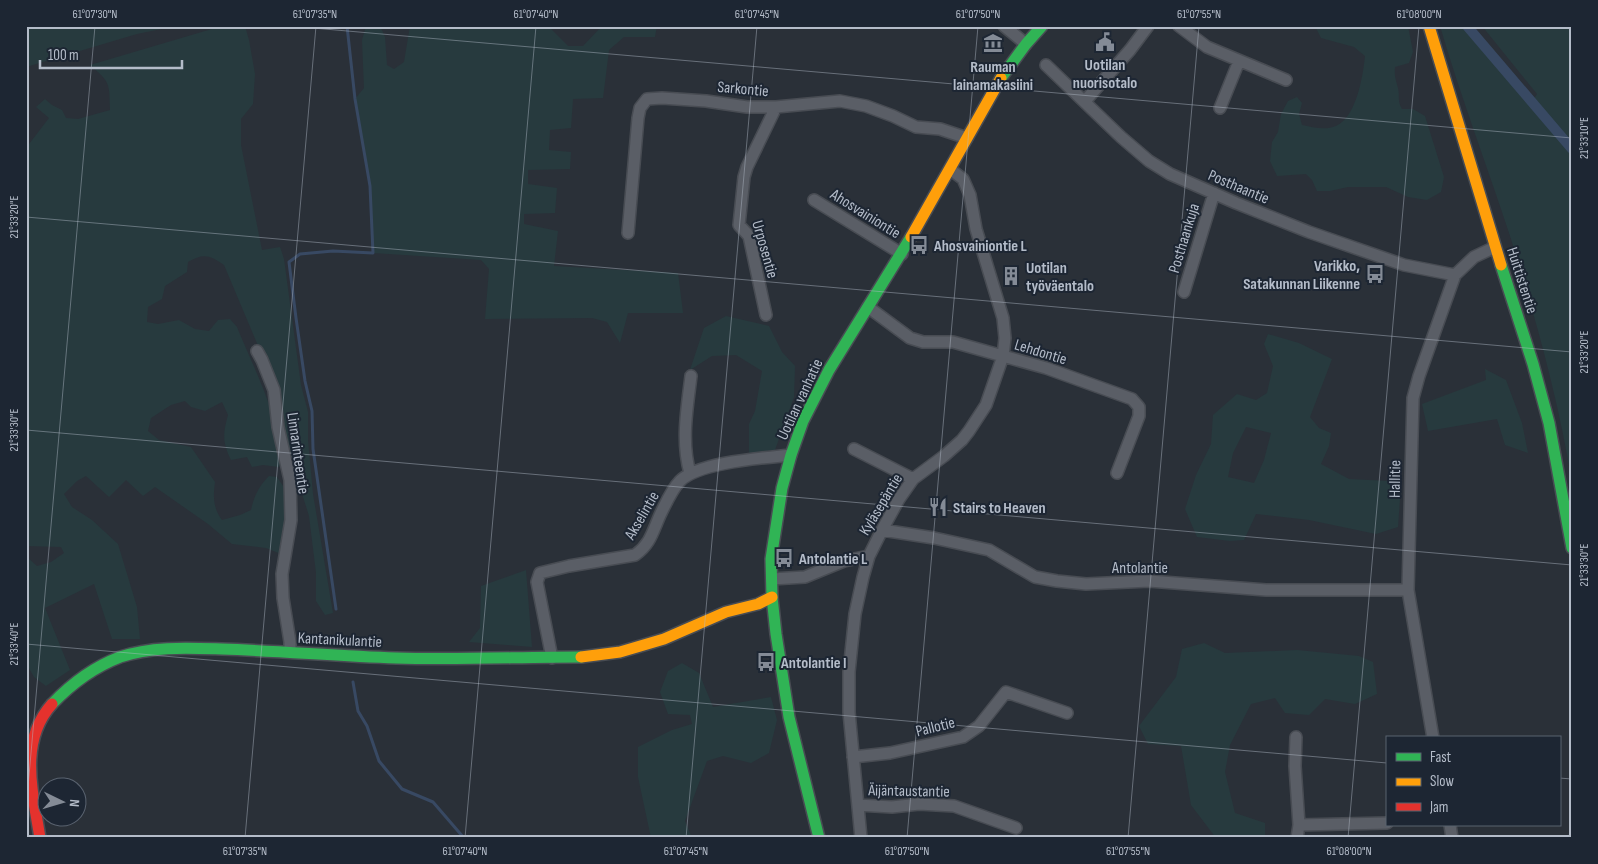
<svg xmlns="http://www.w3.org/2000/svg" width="1598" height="864" font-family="'Sofia Sans Condensed',sans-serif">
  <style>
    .green { fill: #273a3e; fill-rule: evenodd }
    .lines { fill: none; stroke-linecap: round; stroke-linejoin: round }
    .stream { stroke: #384963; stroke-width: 3 }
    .canal { stroke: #384963; stroke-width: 10 }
    .street-casing { stroke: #484c53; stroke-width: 14 }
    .fast-casing { stroke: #484c53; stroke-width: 14 }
    .slow-casing { stroke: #484c53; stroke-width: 14 }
    .jam-casing { stroke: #484c53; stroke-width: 14 }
    .street { stroke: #5a5e66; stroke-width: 11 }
    .fast { stroke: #30b455; stroke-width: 11 }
    .slow { stroke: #ff9f0a; stroke-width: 11 }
    .jam { stroke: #e5322d; stroke-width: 11 }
    .ticks { fill: none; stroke: #b4bcc9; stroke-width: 1; stroke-opacity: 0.45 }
    .labels { text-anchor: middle; stroke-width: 4; stroke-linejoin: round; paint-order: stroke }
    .poi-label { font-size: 16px; font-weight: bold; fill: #b4bcc9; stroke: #1d2633; text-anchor: start }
    .street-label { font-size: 16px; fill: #b4bcc9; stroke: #1d2633 }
    .neatline { fill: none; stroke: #b4bcc9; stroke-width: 2 }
    .ticks-label { font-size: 12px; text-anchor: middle; fill: #b4bcc9 }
  </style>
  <rect width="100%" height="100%" fill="#2a3038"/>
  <path class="green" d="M26,26h150l-39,8 -111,33z
    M222,26h23l4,14 6,34 -2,30 -12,15v26l21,105 18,-3 4,12 17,126 7,27v28l5,54 20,119 -8,2 -9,-14v-28l-7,-57 -17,-54 -12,-56 -21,-58 -35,-83c-14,-10 -21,-12 -36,-3l-1,10 -22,14 -3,13 -14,8 -1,15 11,2 21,-4 16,9 14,2 9,-11 12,-1 7,8c11,28 54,114 42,140l-16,-2 -11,2 -5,-10 -16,3c-9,-18 -8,-27 -3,-45l-6,-13 -17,9 -14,-4 -6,-6 -14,4 -20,13 -3,13 11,9 32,7 24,35c-2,15 -2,26 7,38l18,-5 11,-5c3,-14 8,-24 18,-34l8,1 6,9 8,43 -5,27 -20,-8 -34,-4 -24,-20 -53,-37 -12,9 -17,-16 -17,17 -23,-21 -9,5 -13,13 8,13 20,13 26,24 19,63 3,32h-28l-18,-55 -49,24 25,62 -24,16 -12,-9 -8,-14v-107l11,10 14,-4 13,-9 -3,-6 -35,-1v-398l23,-30 -13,-11 9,-8 7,6 10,5 4,8 12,1 32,-9c-1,-27 1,-27 -20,-45z
    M366,26h14l5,11 2,28 7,4 10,-7 6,-36h135l5,2 18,18h15l19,-20h55l-2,11h-31l-15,13 -6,48 -30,1 -2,29 -21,2 -1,20 22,2 -1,17 -42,1v14l29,4 -2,25 -31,1v10l34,7 -4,35 124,7 5,40h-55l-8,30 -13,-21 -15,-4 -107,1 4,-50 -8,-9 -108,-7 -3,-67 -15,-87 9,-11 -2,-48z
    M1315,26h93l5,26 -4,11 -14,4c-1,9 1,13 3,21 2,9 -1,12 4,21h11l12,7 19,61 -3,15 -14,8 -19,-3 -22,-10h-38l-18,4h-13l-5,-11 -6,-6 -29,2 -7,-15 2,-19 6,-10 3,-18 7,-13 9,-4 5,6 -3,11 3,11c9,2 22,5 31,2 23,-6 30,-51 32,-71l-11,-9 -33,-9z
    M1440,26h21l69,79 7,-11 -55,-68h90v456c-14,-83 -36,-163 -61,-243 -23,-71 -50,-141 -71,-213z
    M726,316l43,10 13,26 13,14 -1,31 -19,53 -26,3v-29l6,-13 7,-40 -26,-16 -24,1 -22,14 14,-42z
    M1268,334l31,9 33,16 -22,58 9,11 12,5 -2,13 -8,18 28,15 40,2 12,4 -3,42 -22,7 -67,-14 -53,-6 -12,26 -14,1 -33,-4 -12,-28 11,-34 15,-31 2,-29 24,-21 19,6 11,-7 6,-27 -9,-22zM1246,427l25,6 -7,27 -10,23 -26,-6 5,-24z
    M1485,369l21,11 16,43 6,30 -23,-8 -8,-26 -69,12 -6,-27 64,-24z
    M526,570l6,77 -63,-5 11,-14 1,-42z
    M1204,643l21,10 72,-3 62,6 14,6 4,32 -22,10 -30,-5 -16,16 -24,-2 -10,-15 -24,6 -21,41 -5,27 10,41 30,10v15h-49l-25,-33 -10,-59 -33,-2 -9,-18 37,-49 6,-28z
    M682,663l17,10 14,34 58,-10 6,23 -8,33 -18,10 -28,-7 -16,5 -22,60 7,17h-41l-13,-61v-30l34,-17 20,-6 -2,-9 -22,-1 -8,-22 8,-21z"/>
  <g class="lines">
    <path class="stream" d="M336,609l-23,-160 -1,-38 -7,-30 -9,-63 -7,-56 11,-8 33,-3 40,2 -3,-67 -15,-87 -8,-73
      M353,682l5,29 9,15 12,35 23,28 31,13 31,36"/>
    <path class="canal" d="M1467,26l105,123"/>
    <g class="street-casing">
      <path id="street" d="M1004,26l22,18
        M1179,26l28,21 79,33
        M1046,65l75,72 28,24 21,13 66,29 73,29 95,33 51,10
        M1085,101l45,-51 18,-24
        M1220,108l19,-47
        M814,200l88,54
        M628,233l10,-115 2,-10 7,-9 15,-1 44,3 41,6h29l64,-6 26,5 27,10 23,11 24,2 27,9
        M1184,292l30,-99
        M868,307l42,31 13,4h30l93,26 86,31 7,8v9l-22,57
        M766,315l-17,-79 -10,-11 5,-48 3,-10 29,-60
        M257,351l5,9 12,30 4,37 12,53 1,40 -9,54 1,24 7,44v10
        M854,449l59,30
        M690,473c-9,-32 -3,-64 1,-97
        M882,530l52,8 55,12 46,27 22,4 29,3 63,-3 117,9h142
        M772,579l33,-2 39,-16 25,-5
        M552,658l-15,-76 3,-9 29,-7 66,-11c16,-11 18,-25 26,-42 5,-10 11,-24 19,-32 19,-19 84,-23 111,-26
        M1296,737l-1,29 4,59 88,-2
        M1433,738l-25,-148 5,-192 6,-22 36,-101 19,-18 21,-10
        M853,757l37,-4 73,-16 16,-11 27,-34 61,21
        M858,805l34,2 27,-3 35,2 62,22
        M1450,825l2,13
        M861,838l-12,-126v-40l6,-58 8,-37 6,-21 13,-26 17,-31 14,-20 31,-23 18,-16 7,-9 17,-26 17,-49 2,-18 -2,-20 -27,-89 -6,-34 -7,-16 -13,-10
        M1297,838l2,-13"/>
    </g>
    <g class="fast-casing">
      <path id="fast" d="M1001,78l25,-34 16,-18
        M1501,265l32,99 16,59 23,125
        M52,704c20,-21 42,-37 68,-47 32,-11 69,-9 102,-8 58,2 116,7 174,9 61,2 123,-1 185,-1
        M819,838l-30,-121 -13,-83 -4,-37 -1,-38 11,-71 9,-33 12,-34 26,-51 82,-133"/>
    </g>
    <g class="slow-casing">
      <path id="slow" d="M1429,26l72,239
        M911,237l90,-159
        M581,657l39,-5 44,-13 62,-27 32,-8 14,-7"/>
    </g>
    <g class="jam-casing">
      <path id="jam" d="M40,838c-7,-45 -22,-96 12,-134"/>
    </g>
    <use href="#street" class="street"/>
    <use href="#fast" class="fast"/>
    <use href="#slow" class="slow"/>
    <use href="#jam" class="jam"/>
  </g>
  <path class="ticks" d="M290,26l1282,112M26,217l1546,135M26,430l1546,135M26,644l1361,119M1559,778l13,1M26,810l69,-784M245,838l71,-812M465,838l71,-812M686,838l71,-812M907,838l71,-812M1128,838l71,-812M1348,838l71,-812M1569,838l3,-30"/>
  <defs>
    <g id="civic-bare" transform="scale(1.5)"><path d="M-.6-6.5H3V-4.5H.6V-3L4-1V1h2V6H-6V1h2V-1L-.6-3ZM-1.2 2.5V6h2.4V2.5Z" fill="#848b96" stroke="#1d2633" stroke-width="2.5" paint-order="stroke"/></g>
    <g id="museum-bare" transform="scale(1.5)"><path d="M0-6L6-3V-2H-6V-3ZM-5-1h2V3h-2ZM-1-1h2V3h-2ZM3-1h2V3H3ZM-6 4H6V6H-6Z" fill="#848b96" stroke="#1d2633" stroke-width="2.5" paint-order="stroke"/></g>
    <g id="bus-bare" transform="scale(1.5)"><path d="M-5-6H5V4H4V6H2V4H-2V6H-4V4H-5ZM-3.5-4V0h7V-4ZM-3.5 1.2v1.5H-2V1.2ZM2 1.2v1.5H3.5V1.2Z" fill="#848b96" stroke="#1d2633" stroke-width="2.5" paint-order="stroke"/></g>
    <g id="building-bare" transform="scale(1.5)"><path d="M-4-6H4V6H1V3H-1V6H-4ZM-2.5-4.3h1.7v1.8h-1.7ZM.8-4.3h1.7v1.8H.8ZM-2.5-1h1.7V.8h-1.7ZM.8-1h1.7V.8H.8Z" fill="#848b96" stroke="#1d2633" stroke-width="2.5" paint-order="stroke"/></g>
    <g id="restaurant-bare" transform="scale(1.5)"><path d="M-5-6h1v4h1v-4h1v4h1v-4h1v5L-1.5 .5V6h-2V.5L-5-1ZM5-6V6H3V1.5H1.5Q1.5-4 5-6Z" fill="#848b96" stroke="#1d2633" stroke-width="2.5" paint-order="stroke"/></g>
  </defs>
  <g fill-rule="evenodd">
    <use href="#civic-bare" x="1105" y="42"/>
    <use href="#museum-bare" x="993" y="43"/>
    <use href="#bus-bare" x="919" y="245"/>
    <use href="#bus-bare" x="1375" y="274"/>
    <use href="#building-bare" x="1011" y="276"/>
    <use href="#restaurant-bare" x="938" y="507"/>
    <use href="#bus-bare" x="784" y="558"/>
    <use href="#bus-bare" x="766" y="662"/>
  </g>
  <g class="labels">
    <g class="poi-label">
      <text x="1105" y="70" text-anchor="middle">Uotilan<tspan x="1105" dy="18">nuorisotalo</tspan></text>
      <text x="993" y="72" text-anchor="middle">Rauman<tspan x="993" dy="18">lainamakasiini</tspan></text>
      <text x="934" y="251">Ahosvainiontie L</text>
      <text x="1360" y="271" text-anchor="end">Varikko,<tspan x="1360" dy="18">Satakunnan Liikenne</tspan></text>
      <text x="1026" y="273">Uotilan<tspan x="1026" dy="18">työväentalo</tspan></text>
      <text x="953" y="513">Stairs to Heaven</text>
      <text x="799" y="564">Antolantie L</text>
      <text x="781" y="668">Antolantie I</text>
    </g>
    <g class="street-label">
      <text transform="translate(743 88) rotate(5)" y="6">Sarkontie</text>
      <text transform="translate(1239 186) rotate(23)" y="6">Posthaantie</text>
      <text transform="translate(866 213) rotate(32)" y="6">Ahosvainiontie</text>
      <text transform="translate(1183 238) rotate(-73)" y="6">Posthaankuja</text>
      <text transform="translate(766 249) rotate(74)" y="6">Urposentie</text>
      <text transform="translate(1523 280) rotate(72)" y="6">Huittistentie</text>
      <text transform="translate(1041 351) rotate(17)" y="6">Lehdontie</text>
      <text transform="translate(799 399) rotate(-65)" y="6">Uotilan vanhatie</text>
      <text transform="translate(299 453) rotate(82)" y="6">Linnarinteentie</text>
      <text transform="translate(1394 479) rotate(-89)" y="6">Hallitie</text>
      <text transform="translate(880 504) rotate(-59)" y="6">Kyläsepäntie</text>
      <text transform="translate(641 515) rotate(-60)" y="6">Akselintie</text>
      <text x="1140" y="573">Antolantie</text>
      <text transform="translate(340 639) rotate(3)" y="6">Kantanikulantie</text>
      <text transform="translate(935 726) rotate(-14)" y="6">Pallotie</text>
      <text transform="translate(909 790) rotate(1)" y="6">Äijäntaustantie</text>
    </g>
  </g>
  <rect width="1598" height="864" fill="none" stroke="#1d2633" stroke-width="55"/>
  <rect x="1386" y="736" width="175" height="90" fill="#1d2633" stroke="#59626f"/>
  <rect x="1396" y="753" width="25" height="8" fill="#30b455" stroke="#59626f"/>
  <text x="1430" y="762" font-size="15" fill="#b4bcc9">Fast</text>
  <rect x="1396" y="778" width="25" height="8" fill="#ff9f0a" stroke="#59626f"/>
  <text x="1430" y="786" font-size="15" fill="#b4bcc9">Slow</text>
  <rect x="1396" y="803" width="25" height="8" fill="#e5322d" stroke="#59626f"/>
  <text x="1430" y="812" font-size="15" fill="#b4bcc9">Jam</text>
  <g transform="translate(62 802) rotate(95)"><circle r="24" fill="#1d2633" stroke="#59626f"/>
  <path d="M0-4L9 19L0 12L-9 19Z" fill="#848b96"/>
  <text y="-8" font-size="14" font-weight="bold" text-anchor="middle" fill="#b4bcc9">N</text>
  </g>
  <path d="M40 60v8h142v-8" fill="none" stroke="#b4bcc9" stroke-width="2.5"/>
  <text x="48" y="60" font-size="15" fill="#b4bcc9" stroke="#1d2633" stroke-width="4" paint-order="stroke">100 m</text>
  <rect x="28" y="28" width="1542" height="808" class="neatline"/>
  <g class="ticks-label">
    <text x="95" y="18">61°07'30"N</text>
    <text x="315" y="18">61°07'35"N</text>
    <text x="536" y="18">61°07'40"N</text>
    <text x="757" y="18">61°07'45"N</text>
    <text x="978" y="18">61°07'50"N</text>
    <text x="1199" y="18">61°07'55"N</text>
    <text x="1419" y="18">61°08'00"N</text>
    <text transform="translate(1584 138) rotate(-90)" y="4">21°33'10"E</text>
    <text transform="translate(14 217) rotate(-90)" y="4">21°33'20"E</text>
    <text transform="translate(1584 352) rotate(-90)" y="4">21°33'20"E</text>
    <text transform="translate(14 430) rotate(-90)" y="4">21°33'30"E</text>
    <text transform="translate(1584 565) rotate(-90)" y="4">21°33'30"E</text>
    <text transform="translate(14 644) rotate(-90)" y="4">21°33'40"E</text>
    <text x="245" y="855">61°07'35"N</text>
    <text x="465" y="855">61°07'40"N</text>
    <text x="686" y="855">61°07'45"N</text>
    <text x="907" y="855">61°07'50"N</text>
    <text x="1128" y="855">61°07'55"N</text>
    <text x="1349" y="855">61°08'00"N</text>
  </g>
</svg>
